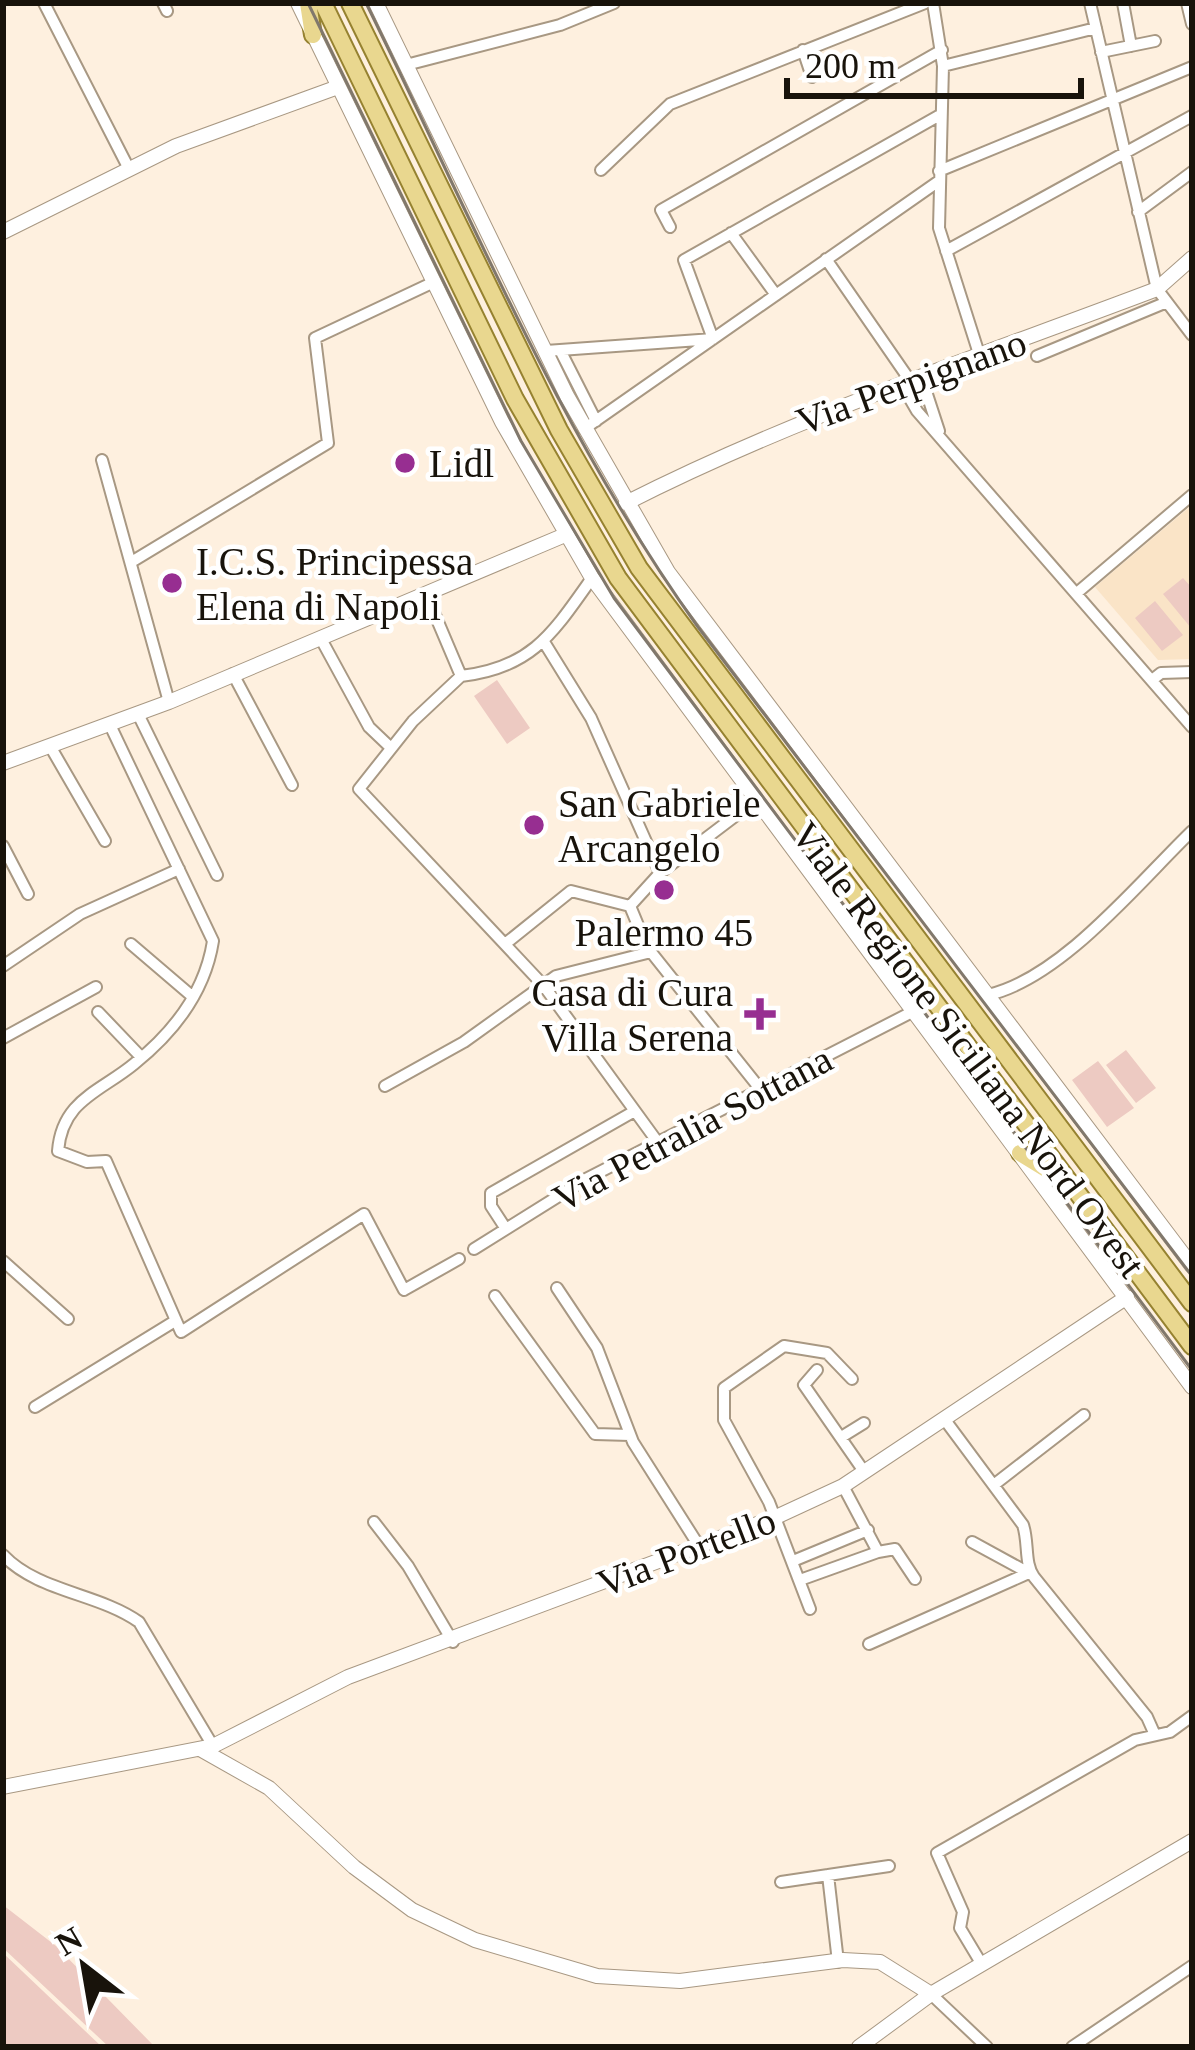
<svg xmlns="http://www.w3.org/2000/svg" width="1195" height="2050" font-family="Georgia,serif">
  <style>
    .built { fill: #fae4c7 }
    .green { fill: #edcac2 }
    .lines { fill: none; stroke-linecap: round; stroke-linejoin: round }
    .minor-casing { stroke: #a89883; stroke-width: 14 }
    .tertiary-casing { stroke: #a89883; stroke-width: 16 }
    .primary-casing { stroke: #968230; stroke-width: 20 }
    .minor { stroke: #fff; stroke-width: 10 }
    .tertiary { stroke: #fff; stroke-width: 14 }
    .primary { stroke: #e9d78f; stroke-width: 16 }
    .tram { stroke: #81786c; stroke-width: 3 }
    .poi-dot { fill: #972e91; stroke: #fff; stroke-width: 4.5 }
    .labels { text-anchor: middle; stroke-width: 9; stroke-linejoin: round; paint-order: stroke }
    .street-label { font-size: 39px; fill: #18130b; stroke: #fff }
    .poi-label { font-size: 39px; fill: #18130b; stroke: #fff; text-anchor: start }
  </style>
  <rect width="100%" height="100%" fill="#fef0df"/>
  <path class="built" d="M1192,505v154l-34,1 -63,-73z"/>
  <path class="green" d="M1183,578l9,10 -1,40 -28,-34z
    M1155,601l28,34 -21,16 -27,-33z
    M497,680l33,48 -23,16 -33,-48z
    M1126,1050l30,38 -20,15 -30,-38z
    M1098,1061l36,47 -27,19 -35,-47z
    M3,1905l53,41 99,101h-46l-106,-99z
    M3,1953l99,94h-99z"/>
  <g class="lines">
    <g class="minor-casing">
      <path id="minor" d="M44,3l84,164
        M163,3l4,8
        M933,3l10,63 -4,162 41,129
        M1090,3l67,286 35,46
        M1123,3l8,43
        M1187,3l5,21
        M803,50l9,27
        M1101,52l54,-11
        M406,65l154,-40 54,-22
        M943,66l153,-38
        M601,170l69,-66 255,-101
        M939,171l253,-104
        M1138,212l54,-40
        M670,227l-9,-17 281,-160
        M731,233l45,62
        M946,251l246,-135
        M826,259l85,123
        M560,350l36,71
        M546,351l167,-12 -29,-79 256,-145
        M1037,356l130,-54
        M922,379l17,52
        M902,385l15,26 275,316
        M584,429l355,-248
        M102,460l67,242
        M133,561l195,-118 -13,-105 119,-56
        M1078,592l114,-97
        M427,596l34,80c71,-8 92,-43 131,-98
        M321,639l48,88 21,20
        M544,642l47,76 69,155
        M233,674l59,111
        M461,676l-48,45 -54,68 185,197 115,158
        M1152,680l9,-7 31,-1
        M138,714l79,161
        M110,725l103,216c-8,51 -39,91 -79,123 -34,28 -72,36 -76,87l29,11 19,-1 75,171 183,-118 40,76 55,-31
        M50,746l55,95
        M755,801l-95,72 -30,33 17,41 114,143
        M3,846l25,48
        M131,944l62,53
        M505,944l66,-53 59,15
        M3,966l77,-52 99,-45
        M988,995c74,-17 150,-112 204,-164
        M98,1012l43,45
        M3,1038l93,-51
        M385,1086l79,-44 92,-66 95,-24
        M506,1229l-15,-23v-13l142,-81
        M474,1249l112,-70 328,-168
        M3,1261l65,58
        M557,1288l40,60 36,94 66,104
        M495,1296l100,138 35,1
        M817,1370l-13,15 59,85
        M35,1407l140,-86
        M945,1420l78,105c6,18 1,38 11,52l113,140 8,18
        M843,1436l21,-13
        M995,1484l89,-69
        M843,1486l35,66 17,-3 20,30
        M374,1522l34,44 45,76
        M972,1542l55,30
        M3,1555c35,37 95,38 136,67l74,124
        M793,1561l75,-31
        M800,1580l78,-28
        M810,1609l-41,-107 -45,-82v-32l60,-42 43,7 25,26
        M869,1644l162,-72
        M828,1875l10,87
        M781,1882l108,-16
        M981,1963l-21,-35 3,-16 -26,-59 198,-113 35,-8 22,-16
        M931,1994l56,53
        M1072,2047l120,-81"/>
    </g>
    <g class="tertiary-casing">
      <path id="tertiary" d="M298,3l204,419 90,156 600,809
        M376,3l191,393 101,176 524,694
        M3,232l173,-86 162,-59
        M626,503c171,-87 352,-146 531,-214l35,-31
        M3,763l166,-61 396,-167
        M200,1749l69,39 85,79 58,43 63,30 122,36 83,5 163,-21 37,2 51,32
        M3,1787l210,-41 135,-69 428,-160 67,-31 284,-189
        M859,2047l72,-53 261,-153"/>
    </g>
    <g class="primary-casing">
      <path id="primary" d="M308,3l5,32
        M323,3l192,396 103,179 574,768
        M350,3l209,427 80,138 553,735
        M1020,1153l39,24"/>
    </g>
    <use href="#minor" class="minor"/>
    <use href="#tertiary" class="tertiary"/>
    <use href="#primary" class="primary"/>
    <path class="tram" d="M308,3l213,438 93,157 578,772
      M366,3c104,211 194,432 332,624l494,649"/>
  </g>
  <g class="poi-dot">
    <circle cx="405" cy="463" r="12"/>
    <circle cx="172" cy="583" r="12"/>
    <circle cx="534" cy="825" r="12"/>
    <circle cx="664" cy="890" r="12"/>
    <path d="M754 996h12v12h12v12h-12v12h-12v-12h-12v-12h12z"/>
  </g>
  <g class="labels">
    <g class="street-label">
      <text transform="translate(911 381) rotate(-20)" y="14">Via Perpignano</text>
      <text transform="translate(969 1049) rotate(53)" y="14">Viale Regione Siciliana Nord Ovest</text>
      <text transform="translate(692 1128) rotate(-28)" y="14">Via Petralia Sottana</text>
      <text transform="translate(686 1551) rotate(-21)" y="14">Via Portello</text>
    </g>
    <g class="poi-label">
      <text x="429" y="477">Lidl</text>
      <text x="196" y="575">I.C.S. Principessa<tspan x="196" dy="45">Elena di Napoli</tspan></text>
      <text x="558" y="817">San Gabriele<tspan x="558" dy="45">Arcangelo</tspan></text>
      <text x="664" y="946" text-anchor="middle">Palermo 45</text>
      <text x="733" y="1006" text-anchor="end">Casa di Cura<tspan x="733" dy="45">Villa Serena</tspan></text>
    </g>
  </g>
  <rect width="1195" height="2050" fill="none" stroke="#18130b" stroke-width="12"/>
  <g transform="translate(84 1966) rotate(329)" stroke="#ffffff" stroke-width="9" paint-order="stroke">
  <path d="M0-9L21 45L0 30L-21 45Z" fill="#18130b"/>
  <text y="-18" font-size="33" font-weight="bold" text-anchor="middle" fill="#18130b">N</text>
  </g>
  <path d="M787 78v18h294v-18" fill="none" stroke="#18130b" stroke-width="6"/>
  <text x="805" y="78" font-size="36" fill="#18130b" stroke="#ffffff" stroke-width="9" paint-order="stroke">200 m</text>
</svg>
